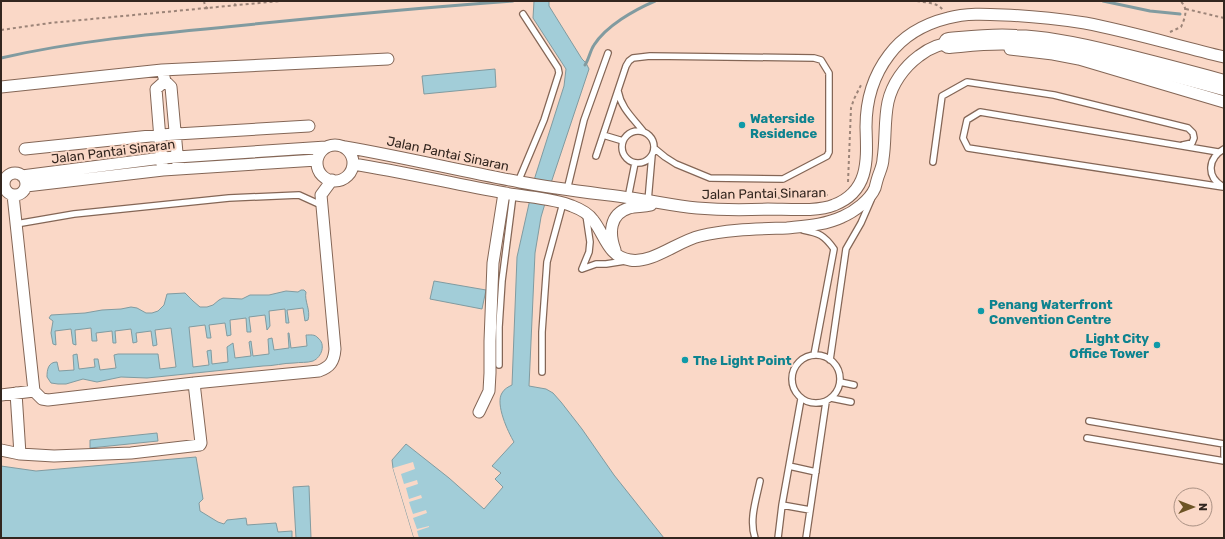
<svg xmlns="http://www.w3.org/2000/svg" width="1225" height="539" font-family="Rubik,sans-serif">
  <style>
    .water { fill: #a2cdd8; stroke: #819ba0 }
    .pier { fill: #fad8c7 }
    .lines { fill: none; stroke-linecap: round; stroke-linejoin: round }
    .stream { stroke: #819ba0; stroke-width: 3 }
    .lane-casing { stroke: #846656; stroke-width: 8 }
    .street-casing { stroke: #846656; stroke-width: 13 }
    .highway-casing { stroke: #846656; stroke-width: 22 }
    .path { stroke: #9c8478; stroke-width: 2; stroke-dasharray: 3 3; stroke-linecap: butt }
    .lane { stroke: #fff; stroke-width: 5.5 }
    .street { stroke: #fff; stroke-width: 11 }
    .highway { stroke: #fff; stroke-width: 20 }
    .culture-dot { fill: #0f9aa8; stroke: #fad8c7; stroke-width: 1.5 }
    .labels { text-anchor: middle; stroke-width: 4; stroke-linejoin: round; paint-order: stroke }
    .culture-label { font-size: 13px; font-weight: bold; fill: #0d838f; stroke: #fad8c7; text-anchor: start }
    .street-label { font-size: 13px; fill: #33261f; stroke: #fad8c7 }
  </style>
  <rect width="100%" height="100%" fill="#fad8c7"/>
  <path class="water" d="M534,1h15v5l33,53 4,4 3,6 -37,111 -11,37 -6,36 -6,133 17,3 7,4 8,9 21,27 32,46 50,63h-250l-21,-70 -1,-8 14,-16 43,34 35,31 19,-22 -8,-8 6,-6 -9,-7 22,-24c-6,-10 -19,-38 -12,-49 2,-4 6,-6 10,-8l5,-128 18,-80 29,-91 2,-17 -33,-51z
    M495,69l1,18 -72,7 -2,-18z
    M434,281l52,9 -4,19 -52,-10z
    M301,290h3l2,2c-2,9 5,18 2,28l-3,1 -2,-13 -16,2 2,13h-3l-1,-14 -16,2 1,15 -3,4 -2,-15 -16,2 2,15h-4l-1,-14 -16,2 1,15 -4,1 -2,-13 -16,2 2,13h-4l-2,-13 -16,2 4,40 16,-2 -2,-14 4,-1 1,14 16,-2 -1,-15 6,-4 2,15 16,-2 -2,-14 2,-1 2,15 16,-2 -1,-15 4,-1 2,12 15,-2 -1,-15h1l2,15 16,-2 -1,-11c4,0 9,-1 12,3 8,6 4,19 -5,23 -6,2 -13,1 -19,2 -11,0 -20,3 -31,3l-116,12 -26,-1 -24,5 -14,-3 -17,5h-8l-7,-1 -4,-6c0,-7 1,-15 10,-15l2,9 15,-1 -1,-15 4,-1 2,15 16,-2 -1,-8h4l2,11 16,-2 -2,-13 4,-1h40l2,15 16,-2 -5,-39 -16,2 2,15 -4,1 -2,-15 -15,2 1,9 -4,1 -2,-14 -16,2 1,12h-3l-1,-12 -16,2 1,8h-5l-1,-13 -16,2 1,15 -3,-1 -2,-15 -16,2 1,14 -3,-1 -2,-11 2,-12 -4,-3 2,-3 34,-2 17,-3 19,-1 10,-2 6,1 9,5h6l6,-2 6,-6 3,-11 18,-1 8,8 7,6h7l6,-2 6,-5 4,-2 19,1 8,-4h19l17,-4 12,1z
    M157,433l1,8 -68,7v-8z
    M196,457l7,42 -4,4 1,8 18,11 6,2 3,-4 19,-2 1,7 29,-2 2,9 14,-1v7h-291v-72l35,5z
    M309,486l2,52h-15l-3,-51z"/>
  <path class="pier" d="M413,462l2,7 -14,5 3,10 13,-4 1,4 -12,4 3,11 12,-4 1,3 -13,4 4,12 13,-4 1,3 -14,5 4,11 12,-3v1l-12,4 2,7h-5l-21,-70z"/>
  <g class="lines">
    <path class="stream" d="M1103,1l47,10 30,3
      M1,58c74,-17 150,-24 225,-31 96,-10 191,-19 287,-26
      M585,65c4,-6 5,-14 9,-20 12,-19 40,-35 61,-44"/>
    <g class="lane-casing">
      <path id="lane" d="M618,91c3,17 15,27 25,40
        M622 147a16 16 0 1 1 32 0a16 16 0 1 1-32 0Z
        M603,135l20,6
        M1218,152l-238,-40 -13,8 -4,18 5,10 255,39
        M596,156l30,-90 3,-5 4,-3 17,-2 164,2 7,2 8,13v79l-2,4 -44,23 -73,-1 -34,-14 -11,-7 -11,-9
        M933,162l9,-66 25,-14 87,13 134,33 5,5 1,5 -2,5 -9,2
        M518,182l26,-62 15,-47 -1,-5 -35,-54
        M1222,186c-16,-10 -14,-28 2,-37
        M567,190l17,-70 24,-67
        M628,198l7,-35
        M648,201l4,-46
        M586,215l4,27 -1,10 -7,17 14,-5h10l19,-3
        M16,224l58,-10 155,-16 70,-3 22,10
        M803,230c16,3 21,5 31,19l-20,106
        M792 379a24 24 0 1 1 48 0a24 24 0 1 1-48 0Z
        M830,360l16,-111 15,-26 10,-23
        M499,365v-38l3,-46 11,-86
        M542,372v-40l5,-70 16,-59
        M840,382l14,3
        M831,398l20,4
        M1089,421l135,23
        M1087,438l137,23
        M1224,447v9
        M789,466l27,6
        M782,505l28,5
        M755,538c-6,-18 1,-38 5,-57
        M778,538l4,-33 19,-106
        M806,538l20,-136"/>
    </g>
    <g class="street-casing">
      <path id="street" d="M1010,49l43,5 26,5 145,43
        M162,70l3,11 6,6 7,77
        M1,87l161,-17 226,-11
        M317 163a18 18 0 1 1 36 0a18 18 0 1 1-36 0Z
        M345,147c58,10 116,24 175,35 37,7 74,11 111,16 22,3 44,8 66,10 24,2 47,2 71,1 19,0 50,3 66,-4 36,-14 33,-46 32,-78 0,-26 7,-51 23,-72 14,-19 35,-31 59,-37 18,-5 37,-4 56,-3 27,1 54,4 81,8 47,9 93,23 139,34
        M25,149l135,-14 149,-9
        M162,164l-6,-75 9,-8
        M353,164c51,8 101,20 152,29 20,4 49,5 67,13 8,3 16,7 21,14 12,15 15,37 37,40 22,4 48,-19 70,-24 28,-7 58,-7 87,-8 19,-2 38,-3 55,-11 12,-5 28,-17 33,-29 1,-4 2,-8 3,-11 2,-6 5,-12 5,-18 3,-19 1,-38 5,-57 4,-18 16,-35 31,-46 9,-7 22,-13 34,-13
        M4 184a11 11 0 1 1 22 0a11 11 0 1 1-22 0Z
        M22,176l140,-18 164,-11
        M26,186l137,-16 154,-10
        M13,195l21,196 8,8 6,1 146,-17 125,-12c11,-4 15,-9 16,-22l-14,-154 11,-15
        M615,250c-6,-16 -6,-36 14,-42 7,-2 14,-1 22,-3
        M16,393l4,61
        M1,395l33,-4
        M479,412l10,-21 1,-18v-32l3,-78 11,-70
        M1,450l19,4 34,2 77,-3 69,-8 1,-2 -7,-60"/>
    </g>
    <g class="highway-casing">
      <path id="highway" d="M949,43c22,-2 44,-5 67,-3 32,1 64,8 96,16 37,9 75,19 112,29"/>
    </g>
    <path class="path" d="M204,1l1,5 3,3
      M917,1c9,2 20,1 26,9
      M234,6l3,-5
      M1186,9l38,9
      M1,30l49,-7 230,-22
      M1170,32l11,-5c4,-9 8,-19 -1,-26
      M848,182l3,-74 3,-9 7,-14
      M778,198l13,-2 37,-1"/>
    <use href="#lane" class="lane"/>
    <use href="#street" class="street"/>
    <use href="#highway" class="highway"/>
  </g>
  <g class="culture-dot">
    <circle cx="742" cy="125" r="4"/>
    <circle cx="981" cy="311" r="4"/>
    <circle cx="1157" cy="345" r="4"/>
    <circle cx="685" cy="360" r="4"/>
  </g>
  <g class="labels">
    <g class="culture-label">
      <text x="750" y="123">Waterside<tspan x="750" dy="15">Residence</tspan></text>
      <text x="989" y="309">Penang Waterfront<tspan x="989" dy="15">Convention Centre</tspan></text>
      <text x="1149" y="343" text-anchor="end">Light City<tspan x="1149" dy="15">Office Tower</tspan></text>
      <text x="693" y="365">The Light Point</text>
    </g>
    <g class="street-label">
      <text transform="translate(113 151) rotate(-7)" y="5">Jalan Pantai Sinaran</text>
      <text transform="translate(448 153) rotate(12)" y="5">Jalan Pantai Sinaran</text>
      <text transform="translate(764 193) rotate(-1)" y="5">Jalan Pantai Sinaran</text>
    </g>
  </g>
  <rect width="1225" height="539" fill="none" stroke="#33261f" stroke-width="4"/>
  <g transform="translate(1193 507) rotate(90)"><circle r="19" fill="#fad8c7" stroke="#aa9184"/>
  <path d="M0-3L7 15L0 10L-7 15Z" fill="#6d5425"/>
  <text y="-6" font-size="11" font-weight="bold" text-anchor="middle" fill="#33261f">N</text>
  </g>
</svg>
